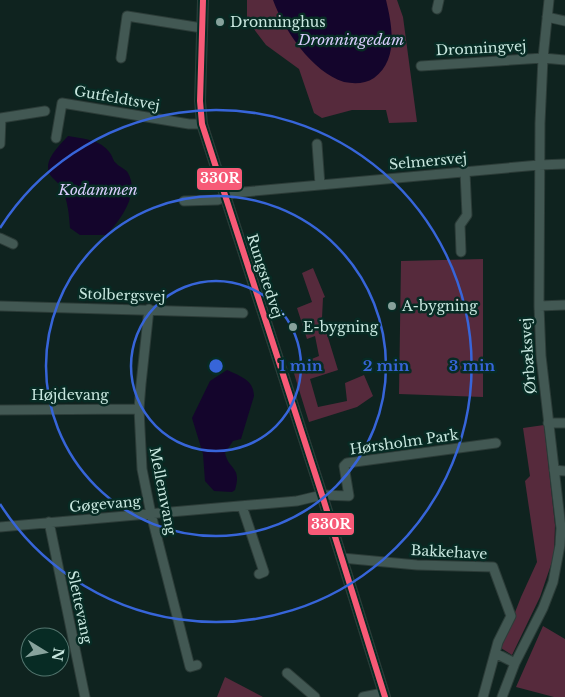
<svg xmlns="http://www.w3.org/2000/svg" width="565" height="697" font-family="'Libre Baskerville',serif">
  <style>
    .green { fill: #562a3c }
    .water { fill: #14052c }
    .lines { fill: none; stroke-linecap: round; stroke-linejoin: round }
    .minor-casing { stroke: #2c3c38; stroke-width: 11 }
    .major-casing { stroke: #2c3c38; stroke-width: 12 }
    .minor { stroke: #425853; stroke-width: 9 }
    .major { stroke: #465c5b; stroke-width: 10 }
    .bus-1-casing { stroke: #072b24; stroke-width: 10 }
    .bus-1 { stroke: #f75a77; stroke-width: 6 }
    .ring { fill: none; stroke: #3765d9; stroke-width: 2.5 }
    .poi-dot { fill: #87a29c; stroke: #072b24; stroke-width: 2 }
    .labels { text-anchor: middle; stroke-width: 5; stroke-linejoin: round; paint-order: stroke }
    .poi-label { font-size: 14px; fill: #c8e7df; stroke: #072b24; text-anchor: start }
    .street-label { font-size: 14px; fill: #c8e7df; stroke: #072b24 }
    .water-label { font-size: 15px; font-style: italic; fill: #d7cbfb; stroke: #072b24 }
    .centre { fill: #3765d9; stroke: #072b24; stroke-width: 2.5 }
    .ring-label { font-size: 15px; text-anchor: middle; font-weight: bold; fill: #3765d9; stroke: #072b24; stroke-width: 5; stroke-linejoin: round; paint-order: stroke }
    .line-badge { stroke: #072b24; stroke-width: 2 }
    .badge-label { font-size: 14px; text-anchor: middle; font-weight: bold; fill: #fff }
  </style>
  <rect width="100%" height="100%" fill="#0f231f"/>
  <path class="green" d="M247,0h150l6,17 14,105 -28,1 -3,-13h-34l-30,8 -8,-5 -15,-44 -33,-24 -19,-25z
    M483,259v138l-84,-3 2,-133z
    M313,268l12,29 -2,1 -1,20 16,52 -28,9 8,28 29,-6 -2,-18 19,-8 9,21 -16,11 -48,15 -17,-55 27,-11 -4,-20 -8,3 -10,-31 15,-6 -10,-29z
    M544,425l11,100 -1,31 -14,41 -28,58 -11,-7 20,-51 16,-35 -12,-81 5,-5 -7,-48z
    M543,626l22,13v58h-11l-38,-10z
    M225,677l38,20h-46z"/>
  <path class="water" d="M273,0h113c6,25 13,60 -12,78 -9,6 -20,6 -30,4 -32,-10 -60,-52 -71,-82z
    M68,136c16,3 32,3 42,17 3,4 3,8 6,10 3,4 10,6 12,10 12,21 -8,48 -22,62h-26l-10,-7c-1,-13 -2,-27 -8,-39 -2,-6 -10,-10 -13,-16 -5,-14 11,-28 19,-37z
    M227,370c13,6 27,10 27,26l-13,43 -8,2 -8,12c4,18 17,13 10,37l-3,2 -18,-1 -9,-10 -2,-27 -11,-36 18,-37z"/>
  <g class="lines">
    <g class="minor-casing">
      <path id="minor" d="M437,9l2,-9
        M547,17l18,4
        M121,58l6,-42 75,12
        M421,66l122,-8 22,2
        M56,138l6,-35 127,21h13
        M0,144l1,-26 44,-7
        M317,144l3,41
        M184,201l34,-1 15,-7 306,-28 26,-1
        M0,238l13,6
        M461,252l-1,-27 7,-10 -2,-43
        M0,306l243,7
        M539,306l26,-1
        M149,309l-8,75 -2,25 3,60 9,45 39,153 7,-2
        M0,410l139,-1
        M548,423h17
        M554,470l11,1
        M242,506l22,66 -5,2
        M49,522l36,175
        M0,527l297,-26 25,-6 27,1 -5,-30 3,-3 149,-20
        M342,558l75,7 76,2 18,49 -13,26 -3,11
        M287,673l28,24
        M363,697l20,-4
        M483,697l12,-44 20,10
        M502,697l13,-34 28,-55 10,-26 7,-37 1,-17 -20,-172 -2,-50 1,-183 3,-65 6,-58"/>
    </g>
    <g class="major-casing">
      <path id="major" d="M203,0l-3,101 2,23 120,371 63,202"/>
    </g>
    <use href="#minor" class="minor"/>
    <use href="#major" class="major"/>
    <g class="bus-1-casing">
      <path id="bus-1" d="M203,0l-3,101 2,23 120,371 63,202"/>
    </g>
    <use href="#bus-1" class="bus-1"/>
  </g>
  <g class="ring">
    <circle cx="216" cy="366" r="85"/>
    <circle cx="216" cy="366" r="170"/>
    <path d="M0 228A256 256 0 1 1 0 504"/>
  </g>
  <g class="poi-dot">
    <circle cx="220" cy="22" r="5"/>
    <circle cx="392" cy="306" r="5"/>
    <circle cx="293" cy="327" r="5"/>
  </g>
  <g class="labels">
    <g class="poi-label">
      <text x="230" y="27">Dronninghus</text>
      <text x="402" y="311">A-bygning</text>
      <text x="303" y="332">E-bygning</text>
    </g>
    <g class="street-label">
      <text transform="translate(481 48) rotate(-3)" y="5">Dronningvej</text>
      <text transform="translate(117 98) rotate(10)" y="5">Gutfeldtsvej</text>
      <text transform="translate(428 161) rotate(-5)" y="5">Selmersvej</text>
      <text transform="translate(265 276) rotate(72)" y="5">Rungstedvej</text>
      <text transform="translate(122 295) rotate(2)" y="5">Stolbergsvej</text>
      <text transform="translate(528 356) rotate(-94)" y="5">Ørbæksvej</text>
      <text x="70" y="400">Højdevang</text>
      <text transform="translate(404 442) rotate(-8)" y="5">Hørsholm Park</text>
      <text transform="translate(163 491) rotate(79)" y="5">Mellemvang</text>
      <text transform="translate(105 504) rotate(-5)" y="5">Gøgevang</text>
      <text transform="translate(449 552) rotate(3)" y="5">Bakkehave</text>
      <text transform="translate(80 607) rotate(78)" y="5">Slettevang</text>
    </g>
    <g class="water-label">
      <text x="351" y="45">Dronningedam</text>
      <text x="98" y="195">Kodammen</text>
    </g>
  </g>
  <circle cx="216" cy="366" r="8" class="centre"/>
  <g class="ring-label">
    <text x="301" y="371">1 min</text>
    <text x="386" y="371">2 min</text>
    <text x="472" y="371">3 min</text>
  </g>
  <g class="line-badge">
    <rect x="196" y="167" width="47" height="24" rx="5" fill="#f75a77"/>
    <rect x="307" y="512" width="48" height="24" rx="5" fill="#f75a77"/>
  </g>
  <g class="badge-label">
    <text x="220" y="183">330R</text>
    <text x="331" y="529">330R</text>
  </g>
  <g transform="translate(45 652) rotate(100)"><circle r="24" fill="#072b24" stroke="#54766f"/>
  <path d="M0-4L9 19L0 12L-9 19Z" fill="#87a29c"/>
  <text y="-8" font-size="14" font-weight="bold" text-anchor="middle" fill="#c8e7df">N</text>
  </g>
</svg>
